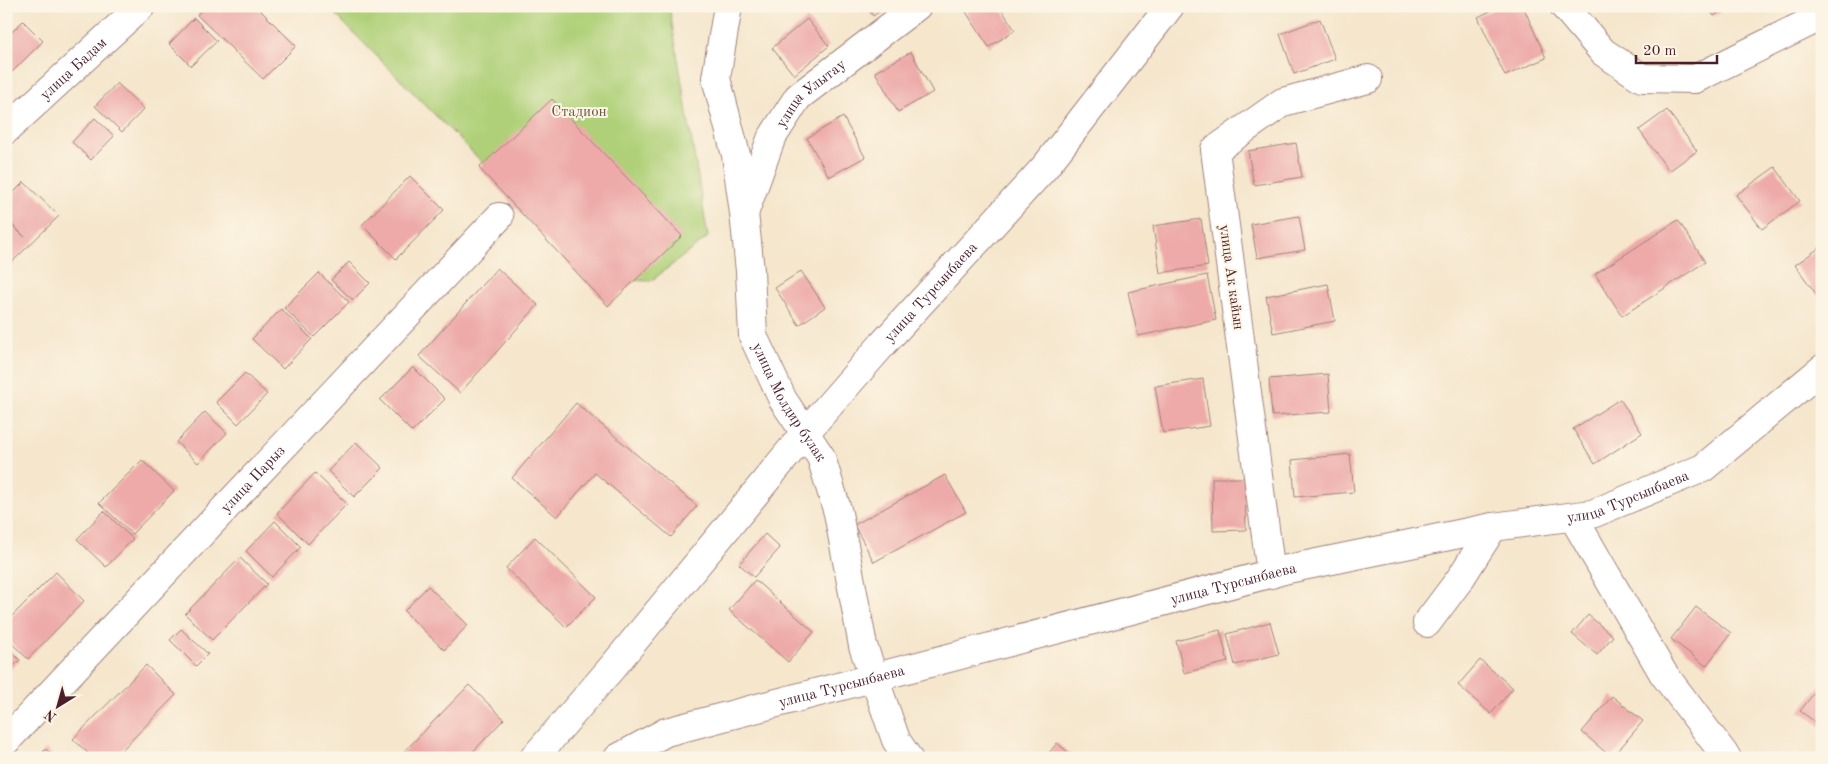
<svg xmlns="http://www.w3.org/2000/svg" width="1828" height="764" font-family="'Old Standard TT',serif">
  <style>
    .green { fill: #afd078; stroke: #7c7852 }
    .building { fill: #edaaa9 }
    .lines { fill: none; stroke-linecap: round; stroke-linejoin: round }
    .minor-casing { stroke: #a0827c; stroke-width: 30 }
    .minor { stroke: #fff; stroke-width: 28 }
    .labels { text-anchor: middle; stroke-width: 4; stroke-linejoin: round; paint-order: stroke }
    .street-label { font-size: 15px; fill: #4a1f2b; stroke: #fcf5e5 }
    .park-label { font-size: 15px; fill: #685442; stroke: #fcf5e5 }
  </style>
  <rect width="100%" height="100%" fill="#fcf5e5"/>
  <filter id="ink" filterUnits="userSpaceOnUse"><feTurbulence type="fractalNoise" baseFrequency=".02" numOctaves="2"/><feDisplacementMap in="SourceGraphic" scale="10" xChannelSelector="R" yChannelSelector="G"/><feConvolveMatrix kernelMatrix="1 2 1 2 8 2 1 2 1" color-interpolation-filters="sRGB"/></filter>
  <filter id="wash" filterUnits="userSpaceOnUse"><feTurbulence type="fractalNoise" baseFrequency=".0096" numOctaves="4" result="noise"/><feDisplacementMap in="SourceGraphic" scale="20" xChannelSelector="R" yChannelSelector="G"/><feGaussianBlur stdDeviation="1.12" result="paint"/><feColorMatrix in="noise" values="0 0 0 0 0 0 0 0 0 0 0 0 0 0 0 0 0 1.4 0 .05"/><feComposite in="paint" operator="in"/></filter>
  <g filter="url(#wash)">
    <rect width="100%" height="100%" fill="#f5e6cc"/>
    <path class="green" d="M327,6h342l39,231 -57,44 -53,-2z"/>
    <g id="blocks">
      <path class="building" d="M205,6h51l40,40 -33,33 -66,-64z
        M866,6h21l-14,10z
        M962,6h37l16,24 -26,17z
        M1501,6h22l23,52 -41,18 -27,-59z
        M1706,6h22l-14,10z
        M194,18l23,23 -26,25 -22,-22z
        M807,19l22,27 -35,29 -22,-27z
        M1320,19l15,40 -41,15 -14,-40z
        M23,21l20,20 -37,37v-40z
        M911,52l22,40 -35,20 -23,-40z
        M117,83l27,26 -22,23 -27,-26z
        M552,99l130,137 -74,70 -129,-138z
        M1667,110l30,41 -28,20 -30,-41z
        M843,117l22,40 -36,20 -22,-39z
        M95,118l19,18 -23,24 -19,-18z
        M1296,143l6,34 -48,8 -6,-34z
        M1775,167l25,34 -38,28 -26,-34z
        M410,176l34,34 -48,49 -34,-34z
        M24,182l35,34 -52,51 -1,-47 19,17 -19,-18v-19z
        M1299,216l6,34 -48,8 -6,-34z
        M1201,219l7,47 -48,7 -7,-47z
        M1678,220l27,42 -83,54 -27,-42z
        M1822,246v56l-27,-37z
        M349,262l21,21 -17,17 -22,-20z
        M497,268l41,37 -78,88 -41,-37z
        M801,271l24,36 -26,18 -24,-37z
        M319,273l30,29 -35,35 -30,-29z
        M1207,275l9,45 -78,16 -10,-44z
        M1328,284l7,37 -62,12 -7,-37z
        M281,309l31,30 -29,30 -31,-30z
        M413,367l32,32 -33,33 -32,-32z
        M245,373l22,21 -29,30 -22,-22z
        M1328,374l3,38 -59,4 -3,-37z
        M1203,379l7,47 -47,7 -8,-47z
        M1620,399l22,34 -47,31 -22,-35z
        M576,403l121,103 -26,31 -76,-64 -38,44 -45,-39z
        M205,412l22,21 -29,30 -22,-21z
        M356,442l27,26 -29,29 -26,-26z
        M1350,454l4,38 -59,5 -3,-37z
        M142,460l32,31 -42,43 -33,-31z
        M315,473l32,31 -39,40 -31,-31z
        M945,475l21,37 -92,50 -20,-37z
        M1212,478h33l1,52 -33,1z
        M104,511l29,28 -27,28 -29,-28z
        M275,521l26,26 -29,30 -26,-26z
        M765,534l15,14 -26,29 -15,-13z
        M535,537l61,60 -30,30 -60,-59z
        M240,558l27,26 -55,56 -27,-26z
        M56,572l28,29 -56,58 -22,-21v-16z
        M755,580l59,52 -26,30 -59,-52z
        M428,586l40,39 -24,25 -40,-39z
        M1696,607l35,26 -25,33 -35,-27z
        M1588,615l25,21 -16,19 -25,-21z
        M1270,622l9,32 -44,11 -8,-31z
        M181,629l27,25 -12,12 -26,-26z
        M1220,630l8,32 -44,11 -8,-32z
        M6,647l14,13 -14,13z
        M1480,660l33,28 -22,26 -33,-29z
        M146,665l30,30 -62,63h-21l-20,-19z
        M1822,683v44l-22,-16z
        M469,685l35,34 -37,39h-69z
        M1612,696l31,25 -31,37 -30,-26z
        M1057,743l18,15h-30z
        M46,749l9,9h-18z"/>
    </g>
  </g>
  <g filter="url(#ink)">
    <use href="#blocks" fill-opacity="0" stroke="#a0827c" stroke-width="1"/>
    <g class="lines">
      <g class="minor-casing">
        <g id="minor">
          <path id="s1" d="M728,6l-12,72 20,77 8,58 6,58 3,65 30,64 38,57 17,56 25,133 33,94 12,18"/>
          <path d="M1564,6l39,46 39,26 53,1 127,-63"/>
          <path id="s2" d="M6,130l135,-124"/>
          <path id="s3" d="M745,211l26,-72 27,-42 119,-91"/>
          <path d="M1573,517l90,156 64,85"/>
          <path d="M1271,574l-56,-424 68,-48 85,-23"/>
          <path d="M1427,623l33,-44 33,-52"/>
          <path id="s4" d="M6,741l493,-524"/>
          <path id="s5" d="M534,758l81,-94 190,-231 76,-87 164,-179 125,-161"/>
          <path id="s6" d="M618,758l48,-26 622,-163 205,-42 99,-13 111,-46 119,-99"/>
        </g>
      </g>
      <use href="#minor" class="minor"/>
    </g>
  </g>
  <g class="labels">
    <g class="street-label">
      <text dy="5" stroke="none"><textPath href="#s2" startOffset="91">улица Бадам</textPath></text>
      <text dy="5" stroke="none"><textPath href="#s3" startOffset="138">улица Улытау</textPath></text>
      <text transform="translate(1232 277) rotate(82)" y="5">улица Ак кайын</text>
      <text dy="5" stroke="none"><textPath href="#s5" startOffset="612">улица Турсынбаева</textPath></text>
      <text dy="5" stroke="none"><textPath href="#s1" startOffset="410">улица Молдир булак</textPath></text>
      <text dy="5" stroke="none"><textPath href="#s4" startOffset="360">улица Парыз</textPath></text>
      <text dy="5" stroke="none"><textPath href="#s6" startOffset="1046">улица Турсынбаева</textPath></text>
      <text dy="5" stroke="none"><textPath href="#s6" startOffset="641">улица Турсынбаева</textPath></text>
      <text dy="5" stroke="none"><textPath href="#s6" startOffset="236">улица Турсынбаева</textPath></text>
    </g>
    <g class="park-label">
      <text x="579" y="116">Стадион</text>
    </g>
  </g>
  <rect width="1828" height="764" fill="none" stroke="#fcf5e5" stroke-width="25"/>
  <g transform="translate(58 706) rotate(217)" stroke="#fcf5e5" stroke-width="4" paint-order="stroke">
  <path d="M0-4L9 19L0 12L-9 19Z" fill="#4a1f2b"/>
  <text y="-8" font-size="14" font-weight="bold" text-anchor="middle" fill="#4a1f2b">N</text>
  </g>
  <path d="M1636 55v8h81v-8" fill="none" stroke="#4a1f2b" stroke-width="2.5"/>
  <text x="1643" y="55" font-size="15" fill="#4a1f2b" stroke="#fcf5e5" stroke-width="4" paint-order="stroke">20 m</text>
</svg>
